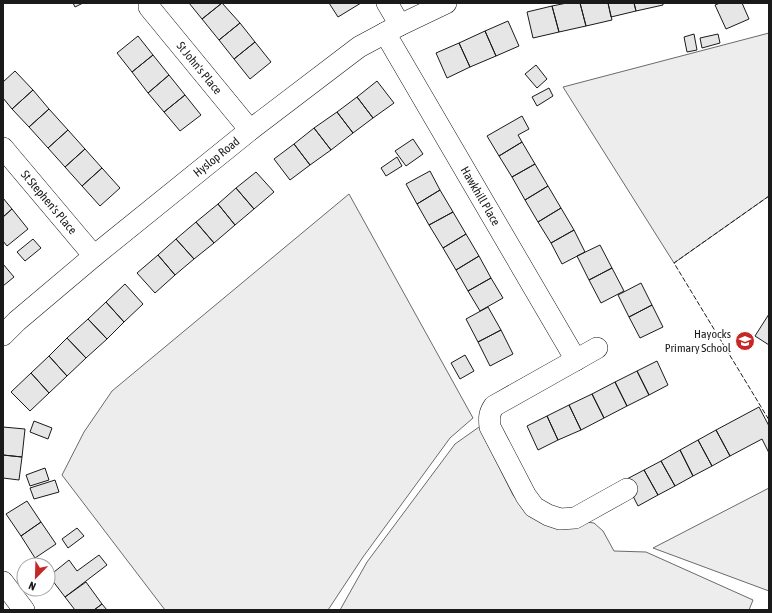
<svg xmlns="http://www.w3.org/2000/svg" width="772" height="613" font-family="'Asap Condensed',sans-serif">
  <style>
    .built { fill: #ededed; stroke: #6a6a6a }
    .building { fill: #e6e6e6; stroke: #1a1a1a }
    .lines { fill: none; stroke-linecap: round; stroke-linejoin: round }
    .street-casing { stroke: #1a1a1a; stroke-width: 22 }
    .street { stroke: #fff; stroke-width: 21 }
    .fence { stroke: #1a1a1a; stroke-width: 1; stroke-dasharray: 5 2; stroke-linecap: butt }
    .labels { text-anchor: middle; stroke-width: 3; stroke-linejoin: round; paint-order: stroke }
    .street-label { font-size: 12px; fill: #1a1a1a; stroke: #fff }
    .poi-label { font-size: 12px; fill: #1a1a1a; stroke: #fff; text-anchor: end }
  </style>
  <rect width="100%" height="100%" fill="#fff"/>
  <path class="built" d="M769,33v163l-95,67 -111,-176z
    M349,194l124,224 -23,20 -87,119 -35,53h-163l-103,-135 22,-43 28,-41z
    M479,427l34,68 16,20 65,8 9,8 11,20 32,1 107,48 -4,10h-409l27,-48 88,-118z
    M769,488v103l-116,-43z"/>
  <path class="building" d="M73,3h10l-8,4z
    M189,3h33l-20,16z
    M222,3l18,20 -21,17 -17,-21z
    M329,3h32l-23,14z
    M567,3h13l6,23 -27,6 -7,-26z
    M580,3h28l4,17 -26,6z
    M608,3h26l2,8 -25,6z
    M634,3h29v2l-27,6z
    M720,3h22l7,16 -23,10 -11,-24z
    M552,6l7,26 -26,6 -6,-26z
    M508,21l11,25 -23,10 -11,-25z
    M240,23l15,19 -21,17 -15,-19z
    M485,31l11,25 -26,11 -11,-24z
    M694,34l3,16 -10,2 -3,-15z
    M718,34l2,9 -18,5 -2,-10z
    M138,36l15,19 -21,17 -15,-19z
    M255,42l16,20 -21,17 -16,-20z
    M459,43l11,24 -23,11 -11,-25z
    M153,55l16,20 -21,18 -16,-21z
    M536,65l11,14 -10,9 -12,-14z
    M15,71l18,19 -21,19 -9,-11v-16z
    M169,75l16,20 -21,17 -16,-19z
    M377,81l17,22 -21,15 -16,-21z
    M549,88l4,8 -16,10 -5,-9z
    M33,90l16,19 -20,18 -17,-18z
    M185,95l16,20 -21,16 -16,-19z
    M357,97l16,21 -20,15 -16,-21z
    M49,109l19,21 -20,18 -19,-21z
    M337,112l16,21 -22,17 -17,-22z
    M522,116l7,13 -11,6 4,7 -23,14 -12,-20z
    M314,128l17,22 -21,15 -16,-21z
    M68,130l17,19 -20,18 -17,-19z
    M413,139l10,15 -17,12 -11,-15z
    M522,142l13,22 -23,13 -13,-21z
    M294,144l16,21 -20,15 -16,-21z
    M85,149l17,19 -20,18 -17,-19z
    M397,157l5,9 -16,10 -5,-8z
    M535,164l13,22 -23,14 -13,-23z
    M102,168l18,20 -20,18 -18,-20z
    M430,171l10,19 -23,14 -11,-20z
    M256,172l18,20 -20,17 -18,-21z
    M548,186l13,22 -23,14 -13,-22z
    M236,188l18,21 -19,16 -17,-21z
    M440,190l13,22 -24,13 -12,-21z
    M3,198l9,11 -9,8z
    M218,204l17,21 -21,18 -18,-21z
    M561,208l13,22 -23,13 -13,-21z
    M12,209l16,20 -21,17 -4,-5v-24z
    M453,212l13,22 -23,14 -14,-23z
    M196,222l18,21 -20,16 -18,-20z
    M574,230l11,22 -23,12 -11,-21z
    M466,234l13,22 -23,14 -13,-22z
    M33,239l8,9 -16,13 -8,-9z
    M176,239l18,20 -19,16 -17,-20z
    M600,245l12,23 -23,12 -12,-24z
    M158,255l17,20 -20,18 -18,-20z
    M479,256l12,22 -23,13 -12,-21z
    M3,264l11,13 -11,9z
    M612,268l12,23 -23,12 -12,-23z
    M491,278l12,20 -23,13 -12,-20z
    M641,283l11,22 -23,12 -11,-22z
    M125,284l18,20 -19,18 -18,-20z
    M106,302l18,20 -17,17 -19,-20z
    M652,305l11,22 -23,11 -11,-21z
    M488,307l13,23 -23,12 -12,-23z
    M769,314v31l-14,-9z
    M88,319l19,20 -21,19 -19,-20z
    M501,330l12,24 -23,12 -12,-24z
    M67,338l19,20 -19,18 -18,-20z
    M465,355l9,16 -14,8 -9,-16z
    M49,356l18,20 -18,17 -18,-20z
    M657,361l11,24 -19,10 -12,-24z
    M637,371l12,24 -22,11 -12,-24z
    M31,373l18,20 -19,18 -19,-19z
    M615,382l12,24 -23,12 -12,-24z
    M592,394l12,24 -23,12 -12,-25z
    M569,405l12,25 -23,10 -11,-24z
    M759,407l10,19v27l-7,-14 -32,17 -14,-26z
    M547,416l11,24 -20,10 -11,-24z
    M34,421l18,7 -4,11 -18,-7z
    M3,427l22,2 -3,28 -19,-2z
    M716,430l14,26 -18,10 -14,-26z
    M698,440l14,26 -19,10 -13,-26z
    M680,450l13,26 -18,10 -14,-25z
    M3,455l19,2 -3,23 -16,-2z
    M661,461l14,25 -17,9 -14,-25z
    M45,468l4,12 -19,6 -4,-11z
    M644,470l14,25 -20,11 -13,-26z
    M55,480l4,12 -25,7 -4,-11z
    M27,501l14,21 -20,14 -15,-22z
    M41,522l15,22 -21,14 -14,-22z
    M77,528l7,8 -16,12 -6,-9z
    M99,555l8,10 -42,32 -16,-21 20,-16 8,11z
    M86,582l16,22 -8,6h-19l-10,-13z
    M102,604l5,6h-13z"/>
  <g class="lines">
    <g class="street-casing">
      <g id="street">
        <path d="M387,3l13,22"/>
        <path id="s1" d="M149,7l101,123"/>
        <path id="s2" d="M385,33l191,327"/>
        <path id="s3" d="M3,148l91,108"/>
        <path id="s4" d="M3,335l14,-14 77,-65 156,-126 109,-83 41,-22 46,-22"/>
        <path d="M597,348l-103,58c-5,7 -5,12 -4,21l36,69 8,11 14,8 12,4 15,-1 52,-29"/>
        <path d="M3,582l21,28"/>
      </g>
    </g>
    <use href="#street" class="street"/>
    <path class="fence" d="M769,196l-95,67 95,157"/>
  </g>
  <defs>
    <g id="school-disc" transform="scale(1)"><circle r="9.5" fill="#c62828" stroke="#fff"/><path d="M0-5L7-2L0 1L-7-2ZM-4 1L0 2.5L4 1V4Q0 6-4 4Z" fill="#fff"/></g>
  </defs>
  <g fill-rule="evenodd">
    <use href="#school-disc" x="745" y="341"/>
  </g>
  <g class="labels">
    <g class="street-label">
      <text dy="4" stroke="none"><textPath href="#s1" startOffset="79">St John's Place</textPath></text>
      <text dy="4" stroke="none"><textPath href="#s4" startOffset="278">Hyslop Road</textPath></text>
      <text dy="4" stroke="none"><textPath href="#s2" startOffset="189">Hawkhill Place</textPath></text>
      <text dy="4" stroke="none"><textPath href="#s3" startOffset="71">St Stephen's Place</textPath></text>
    </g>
    <g class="poi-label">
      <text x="731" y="338">Hayocks<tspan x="731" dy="14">Primary School</tspan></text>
    </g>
  </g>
  <rect width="772" height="613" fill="none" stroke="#1a1a1a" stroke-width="8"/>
  <g transform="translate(36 577) rotate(203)"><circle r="19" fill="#ffffff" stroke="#a3a3a3"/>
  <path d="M0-3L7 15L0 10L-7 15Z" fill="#c62828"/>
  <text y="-6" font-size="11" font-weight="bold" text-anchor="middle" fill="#1a1a1a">N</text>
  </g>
</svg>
